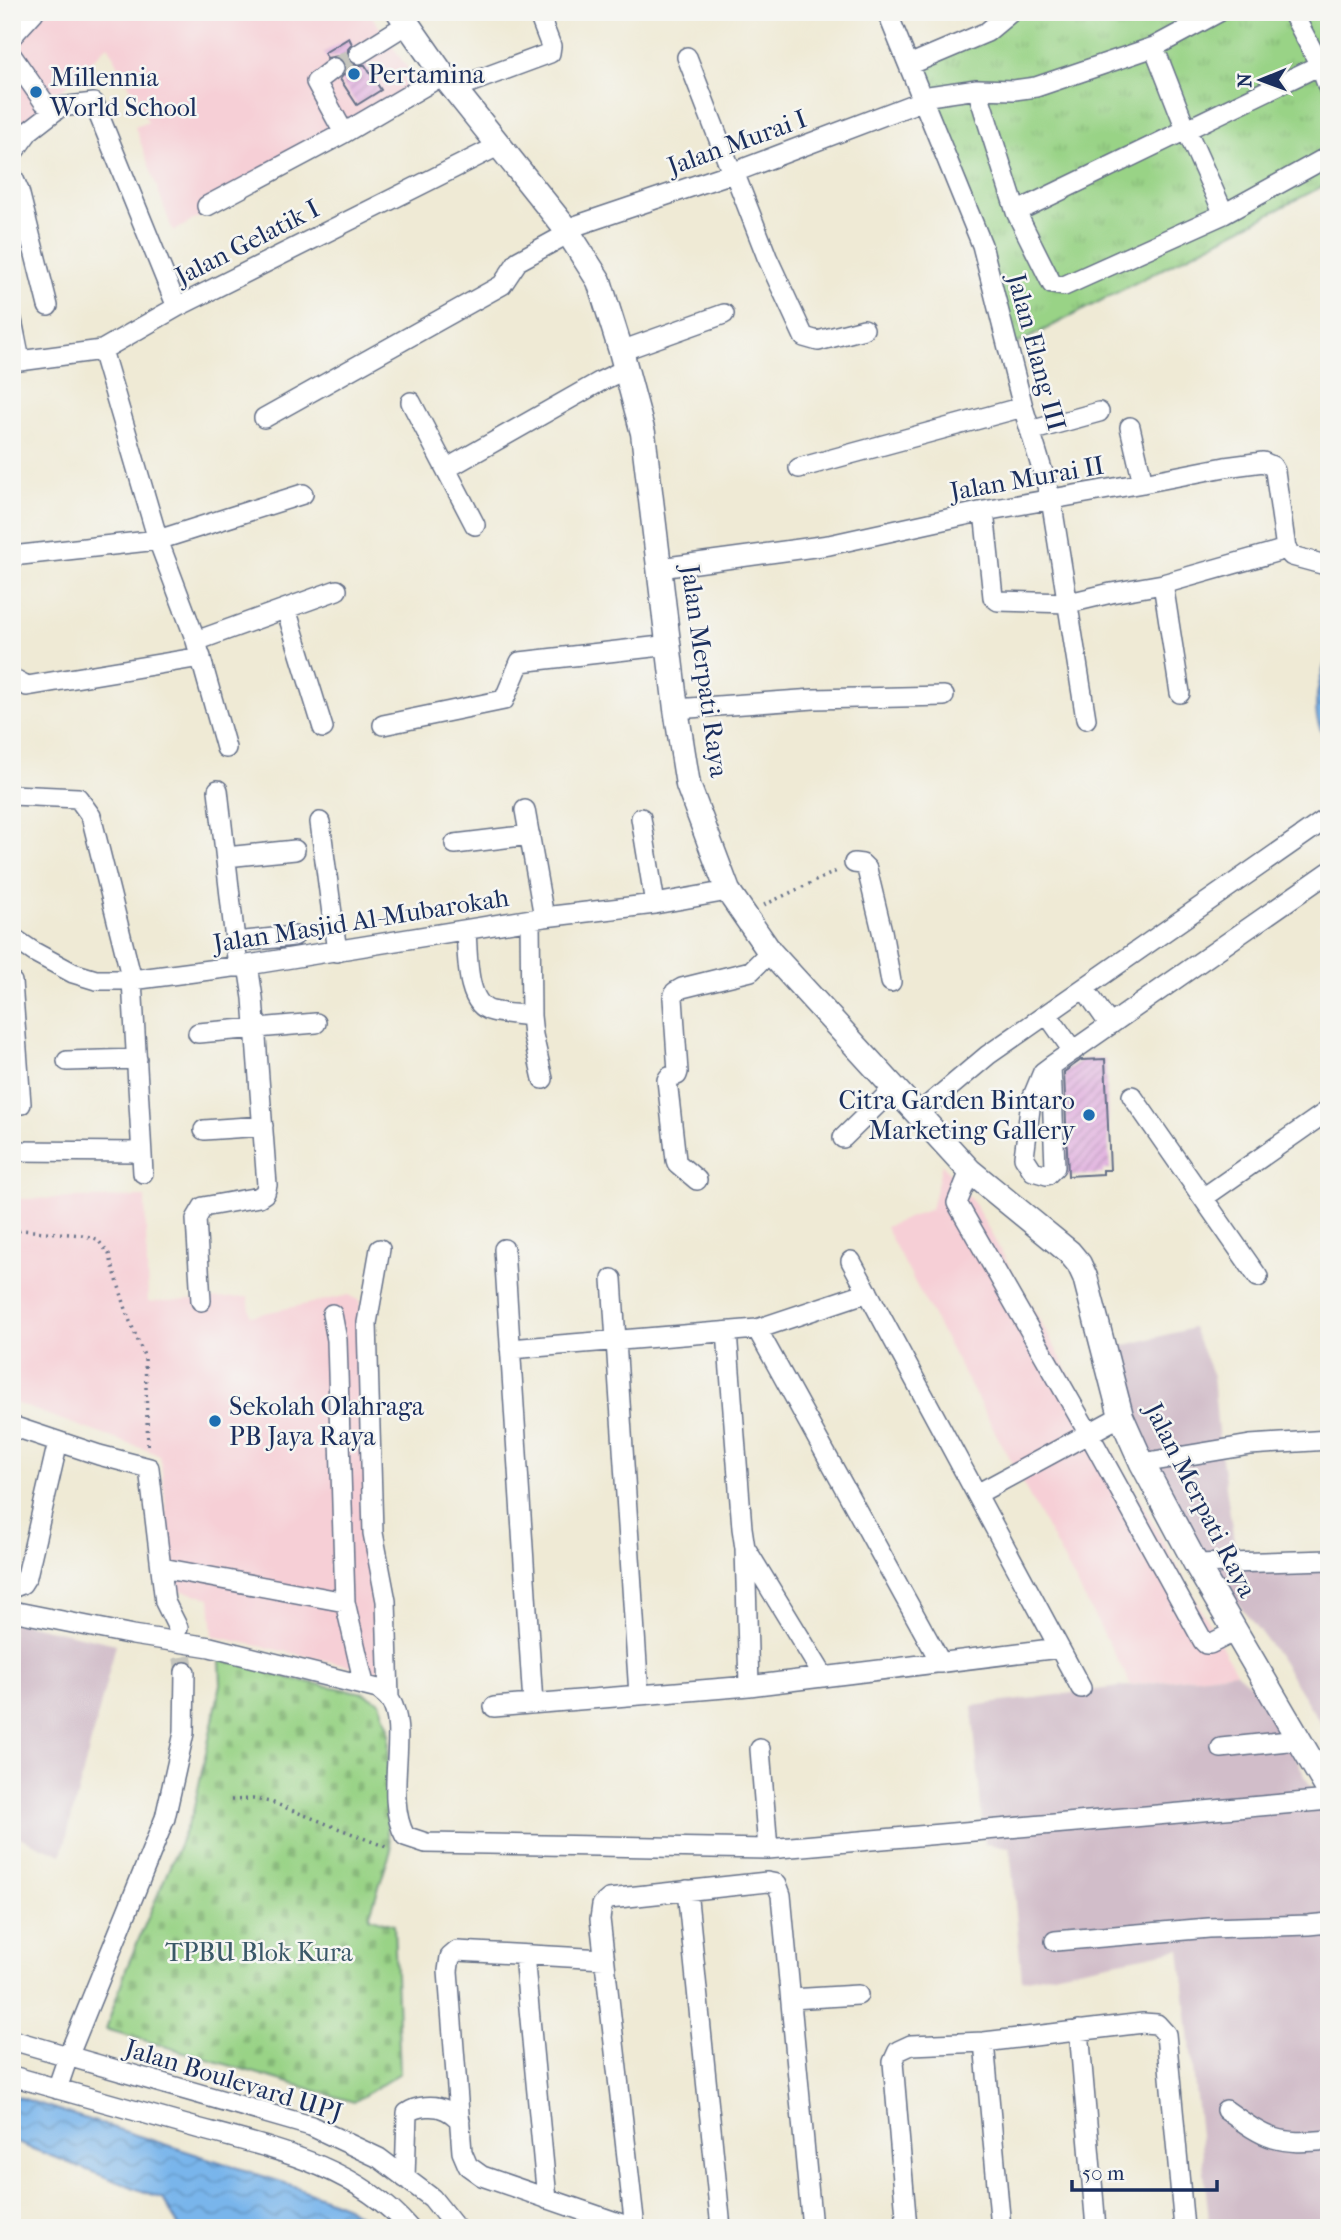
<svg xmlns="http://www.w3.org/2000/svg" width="1341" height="2240" font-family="'IM FELL French Canon',serif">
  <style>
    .built { fill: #f6cfd6 }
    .industrial { fill: #d1bdc9 }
    .grass { fill: url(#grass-tufts); stroke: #5a8172; stroke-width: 2 }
    .cemetery { fill: url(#cemetery-stones); stroke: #5a8172; stroke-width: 2 }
    .water { fill: url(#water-waves); stroke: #4a72a4; stroke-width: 2 }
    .building { fill: url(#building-hatch) }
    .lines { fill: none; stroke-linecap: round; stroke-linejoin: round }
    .minor-tunnel { stroke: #c5c5bd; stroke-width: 19; stroke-dasharray: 19 10; stroke-linecap: butt }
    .minor-casing { stroke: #657088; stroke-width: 22 }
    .major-casing { stroke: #657088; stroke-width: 27 }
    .path { stroke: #657088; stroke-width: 3.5; stroke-dasharray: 2 5; stroke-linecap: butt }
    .minor { stroke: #fff; stroke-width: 19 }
    .major { stroke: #fff; stroke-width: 24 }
    .poi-dot { fill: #1f6fb2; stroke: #f6f6f2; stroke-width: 2.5 }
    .labels { text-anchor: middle; stroke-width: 5; stroke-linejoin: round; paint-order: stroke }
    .poi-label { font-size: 26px; fill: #1b2f5e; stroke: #f6f6f2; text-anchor: start }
    .street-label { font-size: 26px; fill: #1b2f5e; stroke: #f6f6f2 }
    .park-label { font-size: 26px; fill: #3a5868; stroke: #f6f6f2 }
  </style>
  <defs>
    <pattern id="grass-tufts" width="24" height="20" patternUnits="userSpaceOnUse" patternTransform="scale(1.75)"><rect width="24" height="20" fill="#99d386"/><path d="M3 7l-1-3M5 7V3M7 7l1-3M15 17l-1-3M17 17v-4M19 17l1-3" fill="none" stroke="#83b576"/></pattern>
    <pattern id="cemetery-stones" width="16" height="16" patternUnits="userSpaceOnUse" patternTransform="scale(1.75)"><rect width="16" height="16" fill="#99d386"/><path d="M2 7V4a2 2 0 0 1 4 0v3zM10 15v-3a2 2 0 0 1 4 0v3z" fill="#83b576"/></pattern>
    <pattern id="water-waves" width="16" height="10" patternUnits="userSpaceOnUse" patternTransform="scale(1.75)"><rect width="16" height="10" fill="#79b5eb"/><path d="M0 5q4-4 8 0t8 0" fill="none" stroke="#6294c2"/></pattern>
    <pattern id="building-hatch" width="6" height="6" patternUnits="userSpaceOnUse" patternTransform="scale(1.75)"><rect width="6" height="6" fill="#dfa8dd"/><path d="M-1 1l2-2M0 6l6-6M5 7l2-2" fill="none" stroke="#b489b6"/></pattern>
  </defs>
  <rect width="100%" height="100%" fill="#f6f6f2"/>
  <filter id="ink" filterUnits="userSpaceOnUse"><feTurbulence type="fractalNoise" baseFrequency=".0143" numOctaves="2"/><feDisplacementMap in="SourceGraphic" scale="14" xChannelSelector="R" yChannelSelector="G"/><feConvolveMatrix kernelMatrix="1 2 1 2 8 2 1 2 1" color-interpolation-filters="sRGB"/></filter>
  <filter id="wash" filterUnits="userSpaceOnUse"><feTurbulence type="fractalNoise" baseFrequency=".00686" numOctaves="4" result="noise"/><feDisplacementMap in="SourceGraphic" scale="28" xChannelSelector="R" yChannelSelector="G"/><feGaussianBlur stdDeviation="1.57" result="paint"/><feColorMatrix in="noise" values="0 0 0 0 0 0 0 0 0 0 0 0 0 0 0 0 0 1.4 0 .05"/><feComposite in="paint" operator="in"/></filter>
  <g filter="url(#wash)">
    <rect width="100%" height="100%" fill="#efead5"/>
    <path class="built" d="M12,12h357l52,76 -248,144 -38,-105 13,-5 -40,-77 -96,94z
      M942,1164l32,39 262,469 -105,13 -246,-458 46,-18z
      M145,1197l3,105 100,-5 3,19 98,-21 11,6 11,295 8,76 -166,-36 -3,-38 -35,-9 -15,-134 -148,-53v-203z"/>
    <path class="industrial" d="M1193,1328l20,48 5,56 18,123 93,3v179l-50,-80 -76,-100 -71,-139 -14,-71z
      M12,1621l104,23 -54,211 -50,-21z
      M1236,1672l30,27 63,124v405h-119l-30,-279 -158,31 -12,-133 -26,-3 -12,-138z"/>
    <path class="grass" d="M998,12h331v171l-314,162 -101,-278 58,-31z"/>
    <path class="cemetery" d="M220,1658l72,21 72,14 16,9 9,26 -2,104 4,18 -22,67 25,8 6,148 -46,29 -248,-73 20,-60 67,-157 28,-128z"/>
    <path class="water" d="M1329,652v90c-23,-24 -10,-62 0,-90z
      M12,2095l279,90 56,22 28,21h-195l-17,-29 -151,-58z"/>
    <g id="blocks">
      <path class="building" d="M349,38l3,6 -4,5v11l6,5h11l16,25 -24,15 -17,-26 6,-7 -2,-11 -6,-5 -11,2 -3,-5z
        M1105,1059l5,111h-7v4l-35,2 -4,-104 17,-12z"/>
    </g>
  </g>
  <g filter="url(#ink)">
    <use href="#blocks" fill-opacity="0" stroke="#657088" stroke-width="2"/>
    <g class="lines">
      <path class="minor-tunnel" d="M334,68l25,-14
        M178,1628l7,44"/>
      <g class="minor-casing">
        <path id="minor" d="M887,12l95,233 41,162 28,92 35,220
          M1292,12l28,53 9,25
          M12,36l22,-24
          M1154,47l32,82 38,85
          M359,54l48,-30
          M12,56l32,46
          M687,57l45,116
          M909,65l78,-33 24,-20
          M334,68l-18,14 28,51 99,-58
          M453,89l97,-36 1,-7 -13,-34
          M977,89l39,123 36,72 12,2 160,-72 105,-58
          M922,97l55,-8 37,1 22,-3 118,-40 65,-35
          M12,154l17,-23 31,-24 34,-4 83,204
          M734,172l33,85 37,80 14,4 46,-12
          M12,175l7,16 29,115
          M207,206l137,-73
          M1016,212l304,-147
          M566,229l166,-56 192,-73
          M12,320l8,40
          M102,350l56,190 38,101 30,107
          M621,351l103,-37
          M12,362l90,-12 75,-43 321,-161
          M411,402l64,123
          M264,418l238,-133 16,-24 51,-28
          M1130,427l13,56
          M1030,431l69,-19
          M799,468l224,-61
          M446,469l155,-88 25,-12
          M984,511l9,86 5,4 71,2 42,-10 52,-9 123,-35
          M12,556l146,-16 145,-46
          M660,568l169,-23 155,-34 159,-28 82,-16 38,-5 9,4 3,5 11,78 6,7 37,10
          M1163,584l17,109
          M286,609l37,119
          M196,641l141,-51
          M12,678l15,8 174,-29
          M676,709l138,-10 130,-3
          M383,725l121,-25 16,-38 150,-17
          M218,790l20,177
          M12,795l66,3 13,18 41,164 11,193
          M525,810l19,107
          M641,818l14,86
          M320,822l17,130
          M455,844l75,-9
          M226,857l69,-7
          M854,863l8,1 5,5 15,62 9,51
          M530,920l1,96
          M466,931c2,22 -1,74 26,80 12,3 26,3 39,5l2,19 10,44
          M12,937l22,15 39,21 23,7h36l116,-15 296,-48 111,-13 73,-13
          M235,942l59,-6
          M12,982l9,122
          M1084,988l26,37
          M1047,1014l26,37
          M198,1033l118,-10
          M67,1061l70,-2
          M1051,1066l4,101 -8,8 -14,-4 -9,-14 7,-56 12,-29 8,-6 278,-194
          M1132,1096l126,181
          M918,1114l70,-59 341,-238
          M204,1130l59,-4
          M843,1138l51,-50
          M12,1151l129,1
          M970,1171l-13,32 132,231 114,207 3,3h4l26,-13
          M697,1180l-20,-17 -1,-3 -9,-80 2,-3 8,-2 1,-3 -5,-74 2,-6 7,-4 69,-17 19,-19
          M1203,1198l126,-88
          M380,1249l-13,74 6,210 13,68 3,97
          M504,1249l29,455
          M851,1261l230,427
          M612,1279l27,416
          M201,1301l-5,-82 7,-12 56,-10 6,-4 2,-8 -14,-187 -5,-33
          M332,1314l5,26 8,262 19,82
          M757,1329l184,334
          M727,1332l15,196 3,20 4,138
          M510,1349l247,-20 111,-37
          M12,1426l87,29 50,13 16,134 13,26
          M1142,1463l108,-18 79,-5
          M977,1494l144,-78
          M746,1549l78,128
          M1196,1564l133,-4
          M162,1568l183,34
          M12,1588l10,-4 5,-8 31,-134
          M12,1611l121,24 77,12 168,42c4,3 9,7 12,11 20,30 -7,96 15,136l21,7 342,6 561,-49
          M494,1707l255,-21 310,-38
          M1221,1748l67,-7 14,2
          M760,1749l8,100
          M687,1890l34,338
          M1055,1941l154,-13 99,-3 21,-2
          M524,1955l23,244
          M604,1959l-147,-8 -7,6 -2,14 14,181 6,14 14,10 151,52
          M791,1999l67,-4
          M1079,2030l17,198
          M12,2040l299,86 68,32 53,40 24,30
          M984,2042l17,186
          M12,2076c58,16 116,33 174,49 79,22 167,38 223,103
          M57,2089l11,-32 97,-239 19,-85 1,-61
          M1226,2110c42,30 51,35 103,30
          M405,2178l2,-65c9,-7 28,-9 39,-3 5,2 10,7 14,10
          M635,2228l-35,-309 2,-14 7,-6 158,-17 10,2 4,11 31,333
          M907,2228l-14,-166 5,-11 13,-6 73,-3 159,-19 14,1 9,10 18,194"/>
      </g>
      <g class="major-casing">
        <path id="major" d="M399,12l44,63 123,154 33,52 22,70 22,82 33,276 12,76 40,106 42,61 200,219 99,81 10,12 6,13 36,139 21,47 54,101 133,227"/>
      </g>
      <path class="path" d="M764,905l75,-35
        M12,1234l9,-4 61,5 15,4 12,15 20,65 16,39 3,90
        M231,1800l22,-1 18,3 115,45 2,-1"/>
      <use href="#minor" class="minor"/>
      <use href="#major" class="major"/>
    </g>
  </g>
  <g class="poi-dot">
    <circle cx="354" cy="74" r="7"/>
    <circle cx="36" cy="92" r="7"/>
    <circle cx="1089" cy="1115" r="7"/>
    <circle cx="215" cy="1421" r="7"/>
  </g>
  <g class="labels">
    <g class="poi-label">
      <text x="368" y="83">Pertamina</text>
      <text x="50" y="86">Millennia<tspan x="50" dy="30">World School</tspan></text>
      <text x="1075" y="1109" text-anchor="end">Citra Garden Bintaro<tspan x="1075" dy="30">Marketing Gallery</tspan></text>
      <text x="229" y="1415">Sekolah Olahraga<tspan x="229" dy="30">PB Jaya Raya</tspan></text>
    </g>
    <g class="street-label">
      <text transform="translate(737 142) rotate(-20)" y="9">Jalan Murai I</text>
      <text transform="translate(247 242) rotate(-27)" y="9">Jalan Gelatik I</text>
      <text transform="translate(1037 352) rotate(75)" y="9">Jalan Elang III</text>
      <text transform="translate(1027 478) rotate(-10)" y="9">Jalan Murai II</text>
      <text transform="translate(705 671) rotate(82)" y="9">Jalan Merpati Raya</text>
      <text transform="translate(361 920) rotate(-9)" y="9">Jalan Masjid Al-Mubarokah</text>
      <text transform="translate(1201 1500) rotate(63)" y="9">Jalan Merpati Raya</text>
      <text transform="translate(234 2080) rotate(17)" y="9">Jalan Boulevard UPJ</text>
    </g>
    <g class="park-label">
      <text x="259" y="1961">TPBU Blok Kura</text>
    </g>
  </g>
  <rect width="1341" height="2240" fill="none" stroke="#f6f6f2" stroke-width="42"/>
  <g transform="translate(1261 80) rotate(269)" stroke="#f6f6f2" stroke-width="5" paint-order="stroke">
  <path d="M0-5L12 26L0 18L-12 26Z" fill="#1b2f5e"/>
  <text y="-10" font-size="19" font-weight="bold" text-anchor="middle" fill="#1b2f5e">N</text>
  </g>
  <path d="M1072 2180v10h145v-10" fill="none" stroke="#1b2f5e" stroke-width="3.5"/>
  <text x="1082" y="2180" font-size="21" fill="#1b2f5e" stroke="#f6f6f2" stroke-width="5" paint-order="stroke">50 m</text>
</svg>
